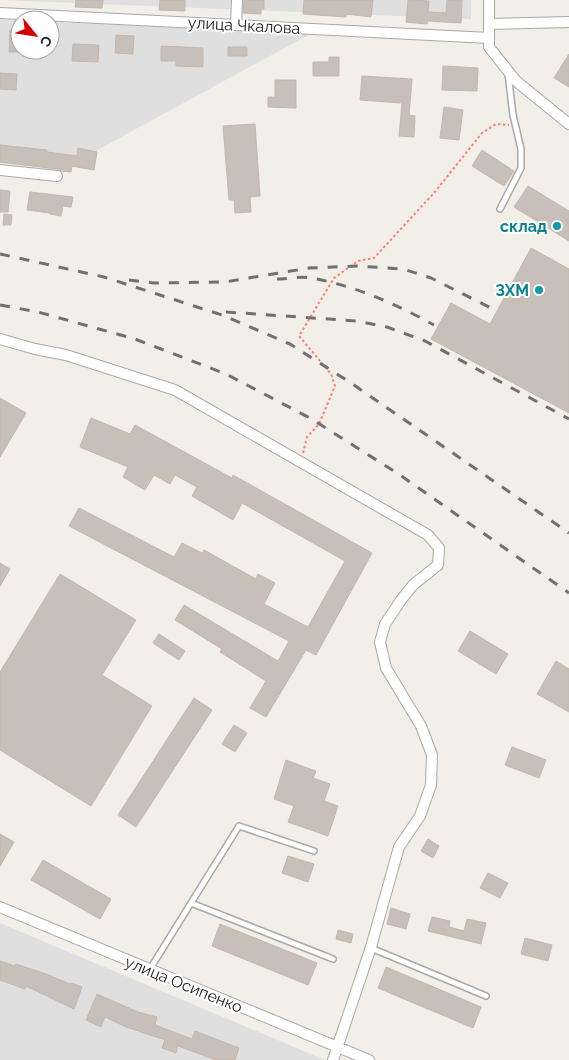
<svg xmlns="http://www.w3.org/2000/svg" width="569" height="1060" font-family="Raleway,sans-serif">
  <style>
    .residential { fill: #e0dfdf }
    .building { fill: #c7bfb8; stroke: #c4b6ab }
    .lines { fill: none; stroke-linecap: round; stroke-linejoin: round }
    .service-casing { stroke: #a9a9a9; stroke-width: 8 }
    .minor-casing { stroke: #a9a9a9; stroke-width: 12 }
    .path { stroke: #fa8072; stroke-width: 2; stroke-dasharray: 2.5 2.5; stroke-linecap: butt }
    .service { stroke: #fff; stroke-width: 5 }
    .minor { stroke: #fff; stroke-width: 10 }
    .rail { stroke: #707070; stroke-width: 3; stroke-dasharray: 10 10; stroke-linecap: butt }
    .culture-dot { fill: #0f9aa8; stroke: #fff; stroke-width: 2 }
    .labels { text-anchor: middle; stroke-width: 4; stroke-linejoin: round; paint-order: stroke }
    .street-label { font-size: 16px; fill: #222; stroke: #fff }
    .culture-label { font-size: 16px; font-weight: bold; fill: #0d838f; stroke: #fff; text-anchor: end }
  </style>
  <rect width="100%" height="100%" fill="#f2efe9"/>
  <path class="residential" d="M0,0h471v19z
    M0,19l20,1v30h30v-28l262,11 -251,137 -61,-7z
    M0,923l325,137h-325z"/>
  <path class="building" d="M76,0h27l-1,8 -27,-1z
    M160,0h25v11l-26,-1z
    M244,0h20v9h-3v5l-18,-1z
    M304,0h69l-2,17 -25,-3v3l-43,-3z
    M408,0l21,1 -1,11 18,1 1,-13h15l-1,23 -33,-2 -1,3 -21,-2z
    M10,30h10v22h-11z
    M116,35l18,1 -1,18 -18,-1z
    M73,44l26,1 -1,17 -26,-1z
    M161,46l42,2v19l-27,-1v-5h-15z
    M228,47h19v9h-19z
    M569,54v33l-15,-9z
    M329,57h10v19h-26v-14h16z
    M443,66l35,2 -1,23 -35,-1z
    M0,73l17,1 -1,16 -16,-1z
    M362,76l50,3 -3,36 6,1 -1,21 -15,-1 3,-33 -42,-3z
    M275,80h21v28l-28,-1v-10h7z
    M444,107l19,3 -4,30 -19,-2z
    M255,124l5,72 -10,1 1,15 -16,1 -1,-13h-5l-6,-74z
    M0,145l47,5v2l30,4 1,-8 19,4 -3,18 -22,-4 -1,6 -9,-1 -5,-2 -57,-7z
    M482,150l32,21 -10,15 -32,-20z
    M528,186l41,25v30l-55,-34z
    M0,190l10,1 -2,21h-8z
    M30,192l43,5 -2,10 -8,-1 -2,10 -11,-2v-1l-23,-3z
    M4,214l8,1 -1,10h-8z
    M531,248l38,21v144l-138,-74 20,-36 39,21z
    M0,398l26,15 -26,44z
    M91,418l39,16 5,-9 97,53 1,-3 139,78 -56,102 -10,-5 -40,67 -16,-9 16,-27 -46,-29 2,-3 -47,-29 9,-15 94,56 11,-20 -220,-115 10,-18 95,49 8,-14 20,10 2,-3 52,29 2,-5 17,9 -11,21 44,23 37,-66 -103,-58 -9,17 -41,-24 5,-9 -22,-12 -5,9 -16,-9 -9,15 -22,-13 5,-10 -48,-20z
    M0,563l10,6 -10,17z
    M60,574l76,46 -34,55 50,31 -61,100 -91,-56v-78z
    M470,631l38,23 -12,20 -38,-23z
    M159,634l26,17 -6,9 -26,-17z
    M556,661l13,8v43l-32,-18z
    M194,698l18,12 -76,117 -18,-12z
    M234,725l13,8 -12,19 -13,-8z
    M512,747l34,13 -7,18 -34,-13z
    M286,760l30,11 -3,7 17,6 -6,17 14,5 -10,30 -40,-14 6,-16 -20,-7z
    M0,834l14,8 -14,24z
    M428,839l11,7 -6,12 -12,-7z
    M288,856l26,8 -6,18 -26,-9z
    M43,860l68,39 -11,20 -69,-39z
    M488,873l20,10 -8,15 -20,-10z
    M391,908l19,6 -4,15 -19,-5z
    M432,917l18,4 -1,6 15,4 3,-12 19,4 -5,21 -53,-13z
    M220,924l97,39 -9,22 -96,-39z
    M338,930l15,4 -2,9 -15,-4z
    M525,938l27,7 -4,16 -27,-7z
    M0,961l15,5 1,-2 30,10 24,10 1,-1 11,4 -8,22 -48,-23 -1,3 -25,-9z
    M386,967l95,40 -8,21 -95,-40z
    M97,994l41,18 19,5 -2,8 37,14 3,-8 44,17 -4,12h-19l-38,-14 -2,7 -14,-5 3,-8 -39,-13 -21,-10 -4,10 -15,-7z"/>
  <g class="lines">
    <g class="service-casing">
      <path id="service" d="M500,209l21,-41v-19l-8,-34 -5,-42
        M191,903l48,-77 75,25
        M371,948l115,48
        M150,969l41,-66 142,56"/>
    </g>
    <g class="minor-casing">
      <path id="minor" d="M489,0v47l27,34 53,43
        M0,13l489,25
        M489,24l80,-2
        M236,25l1,-25
        M0,170l57,6
        M0,339l35,10 31,6 109,35 253,145 11,13 -1,17 -25,20 -12,15 -16,24 -5,18 6,26 35,58 11,29 -1,30 -11,31 -21,31 -28,100 -38,113
        M0,907l369,153"/>
    </g>
    <path class="path" d="M303,453l4,-16 12,-13 16,-38 -4,-12 -32,-38 35,-58 24,-17 16,-3 60,-65 48,-60 14,-9 13,1"/>
    <use href="#service" class="service"/>
    <use href="#minor" class="minor"/>
    <path class="rail" d="M0,254l104,23 118,38 68,29 61,39 218,150
      M277,279c11,0 24,-3 35,-1 43,8 84,26 122,47
      M129,280l25,3 71,-1 84,-14 48,-2 46,3 28,9 66,33
      M0,305l38,7 97,27 91,35 84,44 87,55 172,120
      M226,312l131,9 30,6 38,14 144,78"/>
  </g>
  <g class="culture-dot">
    <circle cx="557" cy="226" r="5"/>
    <circle cx="539" cy="290" r="5"/>
  </g>
  <g class="labels">
    <g class="street-label">
      <text transform="translate(244 25) rotate(3)" y="6">улица Чкалова</text>
      <text transform="translate(184 984) rotate(22)" y="6">улица Осипенко</text>
    </g>
    <g class="culture-label">
      <text x="547" y="232">склад</text>
      <text x="529" y="296">ЗХМ</text>
    </g>
  </g>
  <g transform="translate(35 35) rotate(120)"><circle r="24" fill="#ffffff" stroke="#a7a7a7"/>
  <path d="M0-4L9 19L0 12L-9 19Z" fill="#d40000"/>
  <text y="-8" font-size="14" font-weight="bold" text-anchor="middle" fill="#222222">С</text>
  </g>
</svg>
